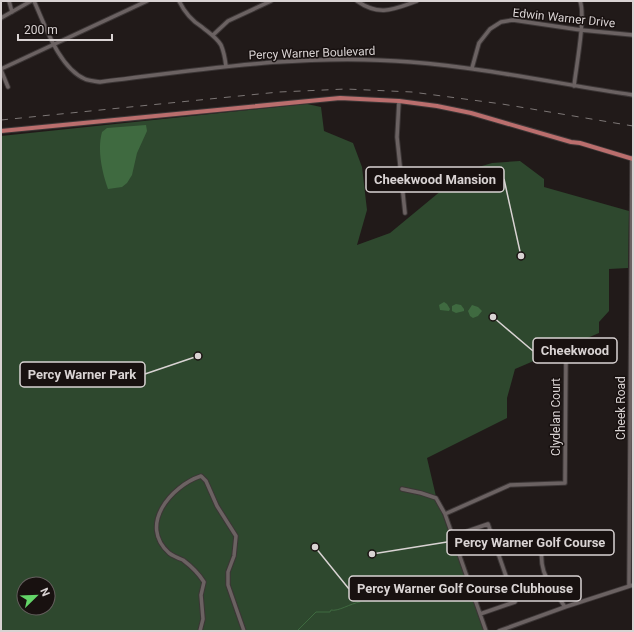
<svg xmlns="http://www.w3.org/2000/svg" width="634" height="632" font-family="Roboto,sans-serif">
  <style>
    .green { fill: #2e482e; fill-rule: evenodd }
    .water { fill: #3f6a40 }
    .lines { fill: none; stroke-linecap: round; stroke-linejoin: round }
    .stream { stroke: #3f6a40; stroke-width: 1 }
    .minor-casing { stroke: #3c3636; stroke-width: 5.5 }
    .major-casing { stroke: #3c3636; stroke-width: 6 }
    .minor { stroke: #6b6262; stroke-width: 3.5 }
    .major { stroke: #ba6e6d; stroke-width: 4 }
    .rail { stroke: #7c7675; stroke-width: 1; stroke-dasharray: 7 7; stroke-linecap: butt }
    .labels { text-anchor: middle; stroke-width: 3; stroke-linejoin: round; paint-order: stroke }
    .street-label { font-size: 12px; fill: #d9d3d3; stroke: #181110 }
    .leader { fill: none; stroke: #d9d3d3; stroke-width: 1.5 }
    .callout-dot { fill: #d9d3d3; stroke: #181110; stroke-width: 1.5 }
    .callout { fill: #181110; stroke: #d9d3d3; stroke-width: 1.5 }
    .callout-label { font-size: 13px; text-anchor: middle; font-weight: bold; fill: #d9d3d3 }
  </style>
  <rect width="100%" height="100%" fill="#211a19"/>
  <path class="green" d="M307,104l14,3 3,24 29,12 9,24 5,43 -10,35 33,-12 75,-62 27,-8 28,-2 24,18v8l85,24 -1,57 -19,1v42l-10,11v11l-84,36 -8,29v20l-80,40 11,47 3,5 44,121h-484v-495zM24,584h24v24h-24z"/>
  <path class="water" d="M146,125l1,6 -10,22 -5,22 -5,8 -5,4 -14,2c-6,-17 -11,-39 -6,-57l5,-4z
    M444,302l3,2 3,5 -1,2 -9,-1 -1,-5z
    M456,304l5,1 3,4v2l-8,2 -4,-2v-5z
    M472,305l6,2 4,4 -4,5 -5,2 -3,-2 -2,-5z"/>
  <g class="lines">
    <path class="stream" d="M297,631l19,-19h14l1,-2c7,2 20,-7 29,-8"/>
    <g class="minor-casing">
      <path id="minor" d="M9,1l3,11
        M34,1c11,24 25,67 51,78 4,2 11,2 15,3 104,-13 207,-29 311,-20 75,6 148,22 222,33
        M179,1c5,10 13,20 23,26 7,6 14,10 19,18 3,7 4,13 5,21
        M357,1c23,16 37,8 60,0
        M1,18l30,-17
        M213,35l15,-14 43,-20
        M472,68l7,-25 11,-14 11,-7 12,-2 68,10 52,5
        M1,69l146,-68
        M1,70l7,17
        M574,86c2,-18 12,-70 6,-85
        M399,101l-2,36 8,76
        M402,489l19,4 15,5 9,16 41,117
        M445,514l65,-29 55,-2 1,-132
        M453,536l35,-12 27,78 -35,12
        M543,539c-6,33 5,42 22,68
        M629,586l3,-428
        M200,631l3,-12 -2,-24 3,-13c-5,-8 -13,-16 -21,-22 -5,-2 -10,-4 -14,-7 -31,-28 2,-67 32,-77l5,5 11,25 19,30 -2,20 -6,16v13l16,46
        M499,631l66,-24 68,-22"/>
    </g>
    <g class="major-casing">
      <path id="major" d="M1,131l339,-33 59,3 38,5 34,7 100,29 9,1 53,16"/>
    </g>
    <use href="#minor" class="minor"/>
    <use href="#major" class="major"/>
    <path class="rail" d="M1,120l278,-28 67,-3 66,3 90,12 131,22"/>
  </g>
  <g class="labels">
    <g class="street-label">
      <text transform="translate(564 18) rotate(6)" y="4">Edwin Warner Drive</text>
      <text transform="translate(312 53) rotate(-2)" y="4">Percy Warner Boulevard</text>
      <text transform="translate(621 408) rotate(-90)" y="4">Cheek Road</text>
      <text transform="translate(556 417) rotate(-90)" y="4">Clydelan Court</text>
    </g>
  </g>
  <path class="leader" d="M521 256L504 179M493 317L533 351M198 356L145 374M372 554L447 542M315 547L349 589"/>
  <g class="callout-dot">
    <circle cx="521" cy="256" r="4"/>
    <circle cx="493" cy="317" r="4"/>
    <circle cx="198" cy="356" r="4"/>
    <circle cx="372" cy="554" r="4"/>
    <circle cx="315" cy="547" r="4"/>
  </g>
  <g class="callout">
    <rect x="366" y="167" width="138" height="25" rx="4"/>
    <rect x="533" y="338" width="84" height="25" rx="4"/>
    <rect x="20" y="362" width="125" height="25" rx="4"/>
    <rect x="447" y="530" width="167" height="25" rx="4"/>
    <rect x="349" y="576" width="232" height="25" rx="4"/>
  </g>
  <g class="callout-label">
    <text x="435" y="184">Cheekwood Mansion</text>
    <text x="575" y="355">Cheekwood</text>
    <text x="82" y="379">Percy Warner Park</text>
    <text x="530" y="547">Percy Warner Golf Course</text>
    <text x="465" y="593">Percy Warner Golf Course Clubhouse</text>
  </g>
  <rect width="634" height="632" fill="none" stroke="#d9d3d3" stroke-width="4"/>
  <g transform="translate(36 596) rotate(67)"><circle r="19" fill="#181110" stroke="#655f5e"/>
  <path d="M0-3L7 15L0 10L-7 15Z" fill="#63d468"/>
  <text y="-6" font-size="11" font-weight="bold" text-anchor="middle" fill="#d9d3d3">N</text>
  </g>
  <path d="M18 34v6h94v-6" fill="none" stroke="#d9d3d3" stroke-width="2"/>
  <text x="24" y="34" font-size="12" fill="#d9d3d3" stroke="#181110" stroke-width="3" paint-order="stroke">200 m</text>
</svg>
